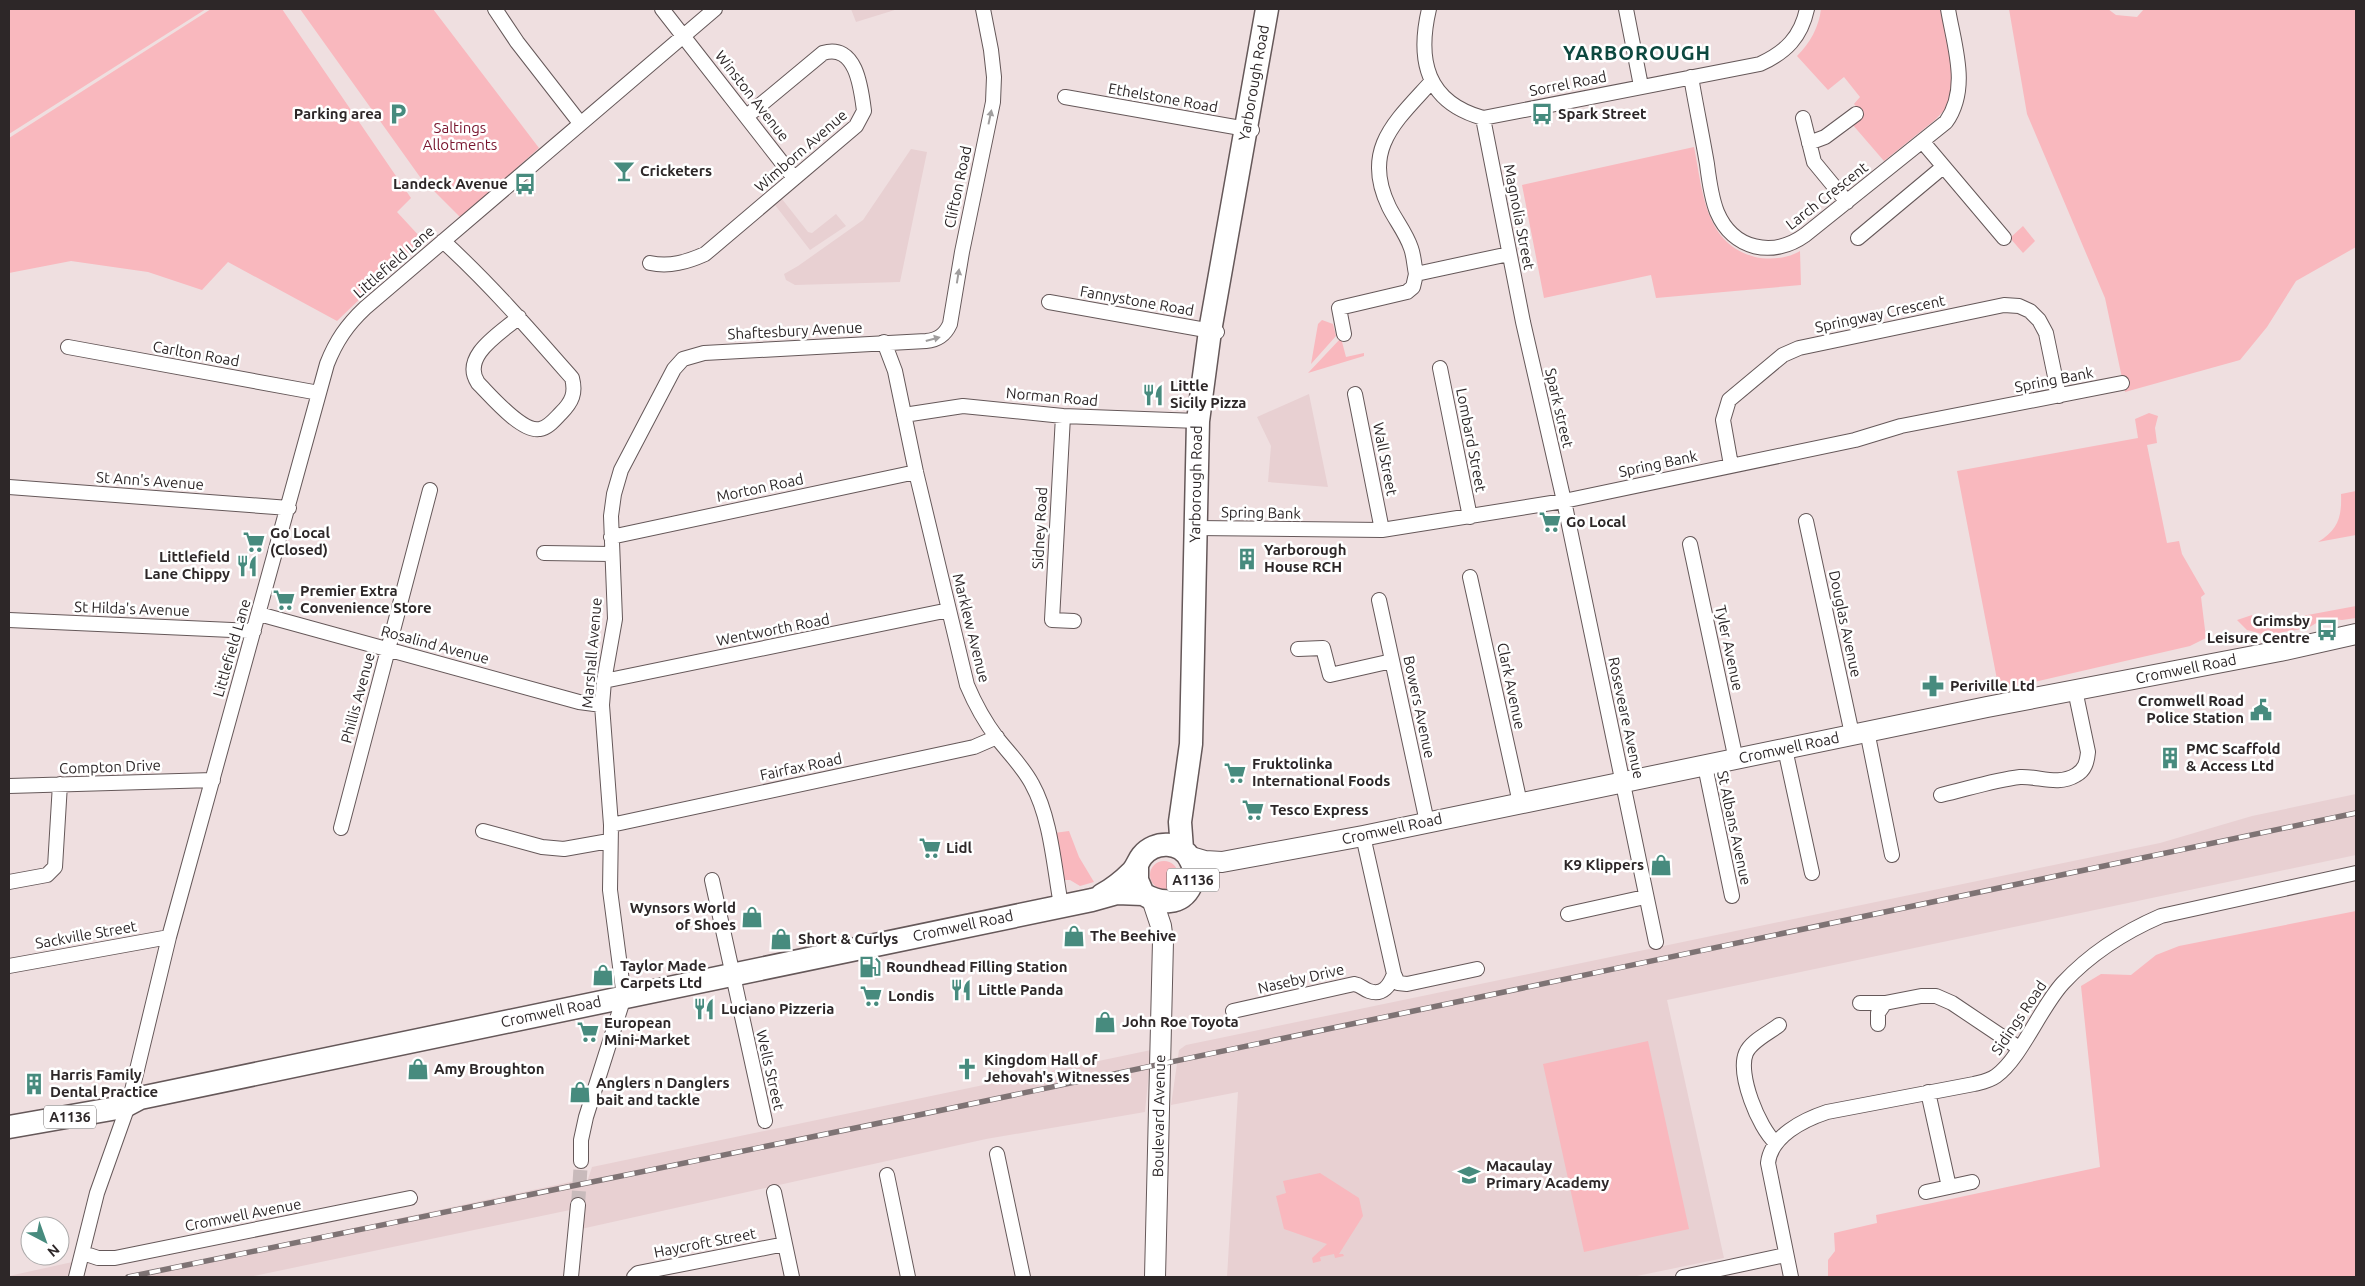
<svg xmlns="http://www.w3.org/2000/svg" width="2365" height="1286" font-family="Ubuntu,sans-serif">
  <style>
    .built { fill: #e8d0d2 }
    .green { fill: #f9b8be }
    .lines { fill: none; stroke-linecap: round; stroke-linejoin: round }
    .street-tunnel { stroke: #c8babb; stroke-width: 14; stroke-dasharray: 14 7; stroke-linecap: butt }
    .street-casing { stroke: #655859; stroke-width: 16 }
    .secondary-casing { stroke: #655859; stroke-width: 22 }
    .primary-casing { stroke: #655859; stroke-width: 25 }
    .street { stroke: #fff; stroke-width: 14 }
    .secondary { stroke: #fff; stroke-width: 20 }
    .primary { stroke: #fff; stroke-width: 22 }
    .rail-casing { stroke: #7e7374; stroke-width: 5.5 }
    .rail { stroke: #fff; stroke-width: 4; stroke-dasharray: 11; stroke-linecap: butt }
    .oneway { fill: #a09e9e }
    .labels { text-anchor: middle; stroke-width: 5; stroke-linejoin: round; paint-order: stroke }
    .shield { fill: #fff; stroke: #6c6868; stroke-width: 1 }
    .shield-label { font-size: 14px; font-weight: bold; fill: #2d2728 }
    .street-label { font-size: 15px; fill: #2d2728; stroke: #fff }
    .poi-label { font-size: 15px; font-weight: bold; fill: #2d2728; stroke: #fff; text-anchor: start }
    .park-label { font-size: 15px; fill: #78142d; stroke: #fff }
    .district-label { font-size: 20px; font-weight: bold; letter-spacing: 1px; fill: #0d483f; stroke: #fff }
  </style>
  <rect width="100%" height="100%" fill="#efdfe0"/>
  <path class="built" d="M851,9h47l-42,13z
    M911,149l16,3 -27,130 -105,3 -9,-5 -2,-6 14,-8 65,-46z
    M782,199l26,33 4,1 24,-19 10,12 -36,24 -35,-45z
    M1309,394l19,93 -60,-5 3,-36 -14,-29z
    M2356,794v61l-689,145 57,258 -92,19h-405l11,-185 -67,13 8,-55 7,-5 974,-202 92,-27z
    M1151,1050l-6,62 -159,27 -405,90 4,-31 -15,4v8l-321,67h-126l452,-96 1,4 11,-3 5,-15z
    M77,1261l-5,16h-63v-1z"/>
  <path class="green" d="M9,9h197l-197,125z
    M211,9h71l129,189 -14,14 25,27 -85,82 -109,-59 -26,28 -54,-18 -77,-11 -62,12v-135z
    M300,9h133l106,139 -78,70 -41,-41z
    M1821,9h121l13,70 -7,27 -13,14 -51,41 -32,-37 11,-9 -9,-11 6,-7 -16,-20 -16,13 -31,-34c13,-13 22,-29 24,-47z
    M2009,9h99l8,6 21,2 7,-8h212v238l-60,34 -29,46 -27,33 -115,32 -20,-94 -78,-184z
    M1694,147c9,44 10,96 61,110 14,3 32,2 45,-6l1,34 -145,13 -5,-23 -107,23 -22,-113z
    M2023,226l12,15 -12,12 -13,-15z
    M1322,320l11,4 3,12 -25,28 7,-40z
    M1341,338l5,19 18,-4v3l-56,17z
    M2149,413l9,3 -3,12 2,15 -10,2 20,98 12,-2 3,13 23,40 -4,3 5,41 -16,8 -191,44 -42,-219 181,-33 -3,-19z
    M2356,491v44l-38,7c20,-12 24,-25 23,-48z
    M2356,606v12l-14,2 -9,-1 -15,3 -10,6 -42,7 -19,-5 -10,-10 15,-5 2,10z
    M1069,831l10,26 15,25 -14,4 -10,-6h-7l-9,-47z
    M1150 875a14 14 0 1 1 28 0a14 14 0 1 1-28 0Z
    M2356,911v366h-528v-17l7,-9 -1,-18 43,-10 -1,-8 224,-48 -19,-181 20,-12 30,1 25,-20 23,-9z
    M1648,1041l41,188 -105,23 -41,-188z
    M1320,1173l39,25 4,18 -24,38h4l1,2 -9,2 -1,-4 -14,3 1,4 -8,2 -1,-5 15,-14 -43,-15 -8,-33 10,-3 -3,-12z"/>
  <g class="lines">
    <path class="street-tunnel" d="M578,1205l3,-44"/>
    <g class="street-casing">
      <path id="street" d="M495,9l22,33 63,81
        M662,9l132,169
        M1429,9c-12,51 -3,93 54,109l277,-54c26,-12 41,-27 47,-55
        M1626,9l15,77
        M1691,77c5,29 11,58 16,87 2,16 4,33 10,48 16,38 56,46 88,23l141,-113c24,-34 8,-76 2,-113
        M1065,97l187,33
        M1483,118l40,204 41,179 92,441
        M1803,118l11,44 33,40
        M1922,141l82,97
        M1809,143l16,-6 31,-23
        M1858,238l85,-71
        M443,241c47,43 87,89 129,137 4,15 0,24 -11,35 -6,6 -13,15 -21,16 -18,4 -49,-33 -62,-46 -18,-27 23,-50 41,-66
        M650,263c20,4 37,-1 55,-9l151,-128 8,-15c-3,-24 -8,-68 -41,-58l-76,63
        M1416,274c-2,-9 -2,-18 -5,-26 -5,-15 -15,-27 -22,-41 -28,-58 7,-86 43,-126
        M1049,302l168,30
        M1344,334l-5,-26 68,-16 6,-5 3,-13 93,-20
        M884,342l11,29 21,101 51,213c8,19 18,37 30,53 12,15 26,29 35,46 19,34 22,83 29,121
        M68,347l251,46
        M1440,368l30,149
        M1355,394l27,136
        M904,415l59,-9 100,10 135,5
        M1063,416l-11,204 22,1
        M1731,465l-8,-45 6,-20 54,-45 16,-7 205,-43 15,1 11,5 9,9 7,13 13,63
        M9,487l280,21
        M1806,521l46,213
        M1195,528l187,2 182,-29 291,-61 46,-14 221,-43
        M611,537l305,-65
        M1690,544l46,216
        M544,553l67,1
        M1470,577l50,226
        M1379,600l48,222
        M259,614l320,88 23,3
        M9,620l245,11
        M1298,649l25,-1 7,27 62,-14
        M604,681l345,-71
        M1867,731l25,124
        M1785,749l27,124
        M1705,766l27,130
        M9,786l204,-6
        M1941,795c26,-6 53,-15 79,-18 19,-1 38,9 56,-2 9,-5 11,-13 12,-23l-13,-62
        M611,825l363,-78 23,-10
        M341,828l89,-338
        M483,831l59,16 22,2 45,-8
        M1363,836l31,138 4,9 9,1 70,-15
        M712,880l53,241
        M9,882l38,-7 8,-8 5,-83
        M1568,914l77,-17
        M9,966l160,-29
        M1860,1003h25l36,-7h15l16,7 67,45
        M1233,1011l121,-27c7,1 9,5 15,7 14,5 21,-6 25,-17
        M1878,1024v-11l7,-10
        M1928,1092l21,95
        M1775,1142c-16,-14 -38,-68 -29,-89 5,-12 23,-20 33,-28
        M997,1154l26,123
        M581,1161v-21l5,-23 38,-120 -14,-107 1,-65 -9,-120 2,-24 11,-62 -4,-103 3,-22 7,-24 53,-101 9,-10 21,-6 222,-12c12,-1 19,-6 24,-17l12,-72 31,-150 1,-25 -3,-27 -8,-41
        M887,1175l21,102
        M774,1192l18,85
        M1926,1192l46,-10
        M83,1253l15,5h17l295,-60
        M76,1277l21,-84 32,-90 40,-166 158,-573c9,-23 20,-39 38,-56l350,-299
        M571,1277l7,-72
        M634,1277l4,-4 147,-29
        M1683,1277l102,-22
        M1791,1277l-23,-114c3,-27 35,-43 59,-51l147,-28c8,-2 15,-3 22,-8 25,-18 44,-68 67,-93 28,-30 61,-51 98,-67l195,-43"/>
    </g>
    <g class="secondary-casing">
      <path id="secondary" d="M1188,856l17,5 17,1 141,-26 624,-129 293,-56 76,-17
        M1152,899l9,27 2,15 -8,336"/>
    </g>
    <g class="primary-casing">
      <path id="primary" d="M1182,849l-2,-27 11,-78 7,-323 12,-90 57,-322
        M1102,895c11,-6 21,-14 30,-23 5,-5 6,-11 10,-16 13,-16 39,-15 48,3 5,8 5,18 1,26 -10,21 -31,19 -48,9l-6,-14v-13
        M9,1127l114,-20 17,-9 952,-198 25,-7 26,1"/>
    </g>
    <use href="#street" class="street"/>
    <use href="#secondary" class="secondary"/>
    <use href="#primary" class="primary"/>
    <g class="rail-casing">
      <path id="rail" d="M128,1277l781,-160 1447,-304"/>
    </g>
    <use href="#rail" class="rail"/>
  </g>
  <defs><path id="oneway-solid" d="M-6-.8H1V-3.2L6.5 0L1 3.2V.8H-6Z" transform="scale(1.25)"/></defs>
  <g class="oneway">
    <use href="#oneway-solid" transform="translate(990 117) rotate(-78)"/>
    <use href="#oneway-solid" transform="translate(958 276) rotate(-81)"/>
    <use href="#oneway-solid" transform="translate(933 339) rotate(-15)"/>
  </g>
  <defs>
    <g id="parking-bare" transform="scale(1.725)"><path d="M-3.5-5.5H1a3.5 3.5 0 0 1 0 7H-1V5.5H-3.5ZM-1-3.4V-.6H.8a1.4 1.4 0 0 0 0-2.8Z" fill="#478b7e" stroke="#fff" stroke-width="2.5" paint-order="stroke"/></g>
    <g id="bus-bare" transform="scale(1.725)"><path d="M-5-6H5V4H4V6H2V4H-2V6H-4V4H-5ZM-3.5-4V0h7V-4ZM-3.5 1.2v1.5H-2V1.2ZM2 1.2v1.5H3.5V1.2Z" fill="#478b7e" stroke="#fff" stroke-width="2.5" paint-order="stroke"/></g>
    <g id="bar-bare" transform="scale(1.725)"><path d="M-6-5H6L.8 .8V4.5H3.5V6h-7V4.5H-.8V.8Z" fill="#478b7e" stroke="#fff" stroke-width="2.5" paint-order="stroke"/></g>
    <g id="restaurant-bare" transform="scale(1.725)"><path d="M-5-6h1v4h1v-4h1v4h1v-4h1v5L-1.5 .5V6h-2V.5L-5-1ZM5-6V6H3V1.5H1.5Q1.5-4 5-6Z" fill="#478b7e" stroke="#fff" stroke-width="2.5" paint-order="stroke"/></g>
    <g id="supermarket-bare" transform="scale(1.725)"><path d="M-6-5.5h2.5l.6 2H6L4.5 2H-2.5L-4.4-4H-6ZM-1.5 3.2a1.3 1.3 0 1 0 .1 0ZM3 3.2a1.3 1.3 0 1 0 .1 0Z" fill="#478b7e" stroke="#fff" stroke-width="2.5" paint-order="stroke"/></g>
    <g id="building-bare" transform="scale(1.725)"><path d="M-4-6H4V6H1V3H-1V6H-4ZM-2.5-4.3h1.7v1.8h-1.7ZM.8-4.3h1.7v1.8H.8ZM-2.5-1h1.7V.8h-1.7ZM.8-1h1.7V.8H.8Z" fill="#478b7e" stroke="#fff" stroke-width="2.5" paint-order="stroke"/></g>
    <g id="pharmacy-bare" transform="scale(1.725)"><path d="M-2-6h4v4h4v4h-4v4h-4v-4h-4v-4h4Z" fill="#478b7e" stroke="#fff" stroke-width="2.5" paint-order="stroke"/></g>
    <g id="civic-bare" transform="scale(1.725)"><path d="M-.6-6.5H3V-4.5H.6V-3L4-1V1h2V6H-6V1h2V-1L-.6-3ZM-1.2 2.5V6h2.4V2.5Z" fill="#478b7e" stroke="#fff" stroke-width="2.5" paint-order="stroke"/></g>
    <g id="shop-bare" transform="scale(1.725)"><path d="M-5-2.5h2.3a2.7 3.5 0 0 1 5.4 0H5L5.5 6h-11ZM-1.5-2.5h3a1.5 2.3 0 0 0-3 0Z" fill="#478b7e" stroke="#fff" stroke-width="2.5" paint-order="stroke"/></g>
    <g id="fuel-bare" transform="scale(1.725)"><path d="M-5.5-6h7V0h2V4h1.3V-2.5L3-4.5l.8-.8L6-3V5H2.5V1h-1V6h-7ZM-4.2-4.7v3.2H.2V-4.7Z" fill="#478b7e" stroke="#fff" stroke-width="2.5" paint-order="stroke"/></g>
    <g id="church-bare" transform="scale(1.725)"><path d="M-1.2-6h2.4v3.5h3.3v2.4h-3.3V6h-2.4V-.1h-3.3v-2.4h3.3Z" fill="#478b7e" stroke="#fff" stroke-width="2.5" paint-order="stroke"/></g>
    <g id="school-bare" transform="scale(1.725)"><path d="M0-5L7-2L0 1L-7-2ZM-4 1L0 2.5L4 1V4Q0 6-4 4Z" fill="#478b7e" stroke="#fff" stroke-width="2.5" paint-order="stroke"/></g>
  </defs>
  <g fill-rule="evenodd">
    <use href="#parking-bare" x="398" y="114"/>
    <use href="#bus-bare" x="1542" y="114"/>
    <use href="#bar-bare" x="624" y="171"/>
    <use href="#bus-bare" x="525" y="184"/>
    <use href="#restaurant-bare" x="1153" y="395"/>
    <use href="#supermarket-bare" x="1550" y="522"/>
    <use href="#supermarket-bare" x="254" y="542"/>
    <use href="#building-bare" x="1247" y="559"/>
    <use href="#restaurant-bare" x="247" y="566"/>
    <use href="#supermarket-bare" x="284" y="600"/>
    <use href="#bus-bare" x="2327" y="630"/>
    <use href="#pharmacy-bare" x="1933" y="686"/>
    <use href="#civic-bare" x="2261" y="710"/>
    <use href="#building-bare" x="2170" y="758"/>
    <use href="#supermarket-bare" x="1235" y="773"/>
    <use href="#supermarket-bare" x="1253" y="810"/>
    <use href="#supermarket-bare" x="930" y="848"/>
    <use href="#shop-bare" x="1661" y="865"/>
    <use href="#shop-bare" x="752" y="917"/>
    <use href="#shop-bare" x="1074" y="936"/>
    <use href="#shop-bare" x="781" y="939"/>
    <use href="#fuel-bare" x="870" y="967"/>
    <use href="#shop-bare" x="603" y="975"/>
    <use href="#restaurant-bare" x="961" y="990"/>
    <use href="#supermarket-bare" x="871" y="996"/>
    <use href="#restaurant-bare" x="704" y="1009"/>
    <use href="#shop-bare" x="1105" y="1022"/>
    <use href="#supermarket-bare" x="588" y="1032"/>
    <use href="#shop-bare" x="418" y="1069"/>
    <use href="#church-bare" x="967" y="1069"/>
    <use href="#building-bare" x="34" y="1084"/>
    <use href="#shop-bare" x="580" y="1092"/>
    <use href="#school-bare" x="1469" y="1175"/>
  </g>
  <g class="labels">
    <g class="shield">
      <rect x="1167" y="868.5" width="52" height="23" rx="4"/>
      <rect x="44" y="1105.5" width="52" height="23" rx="4"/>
    </g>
    <g class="shield-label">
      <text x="1193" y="885">A1136</text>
      <text x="70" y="1122">A1136</text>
    </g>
    <g class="street-label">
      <text transform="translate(1254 83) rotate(-80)" y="5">Yarborough Road</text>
      <text transform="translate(1568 84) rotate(-11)" y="5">Sorrel Road</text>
      <text transform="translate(752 96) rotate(52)" y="5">Winston Avenue</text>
      <text transform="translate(1163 98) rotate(10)" y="5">Ethelstone Road</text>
      <text transform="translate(801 151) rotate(-41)" y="5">Wimborn Avenue</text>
      <text transform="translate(958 187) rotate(-78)" y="5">Clifton Road</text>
      <text transform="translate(1827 196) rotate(-38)" y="5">Larch Crescent</text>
      <text transform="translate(1519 217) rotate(79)" y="5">Magnolia Street</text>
      <text transform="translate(394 262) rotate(-41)" y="5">Littlefield Lane</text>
      <text transform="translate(1137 301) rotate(10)" y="5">Fannystone Road</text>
      <text transform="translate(1880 314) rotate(-12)" y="5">Springway Crescent</text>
      <text transform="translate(795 331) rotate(-3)" y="5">Shaftesbury Avenue</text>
      <text transform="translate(196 354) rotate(10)" y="5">Carlton Road</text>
      <text transform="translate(2054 380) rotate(-11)" y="5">Spring Bank</text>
      <text transform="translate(1052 397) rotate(5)" y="5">Norman Road</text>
      <text transform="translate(1559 408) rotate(77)" y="5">Spark street</text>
      <text transform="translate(1471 440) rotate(79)" y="5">Lombard Street</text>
      <text transform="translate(1385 459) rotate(79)" y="5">Wall Street</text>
      <text transform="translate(1658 464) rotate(-12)" y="5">Spring Bank</text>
      <text transform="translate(150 481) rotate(4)" y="5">St Ann's Avenue</text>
      <text transform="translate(1196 484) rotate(-89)" y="5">Yarborough Road</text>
      <text transform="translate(760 488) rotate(-12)" y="5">Morton Road</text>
      <text transform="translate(1261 513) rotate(1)" y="5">Spring Bank</text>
      <text transform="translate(1040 528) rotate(-87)" y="5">Sidney Road</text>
      <text transform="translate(132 609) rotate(2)" y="5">St Hilda's Avenue</text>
      <text transform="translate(1845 624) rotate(78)" y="5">Douglas Avenue</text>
      <text transform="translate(971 628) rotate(76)" y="5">Marklew Avenue</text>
      <text transform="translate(773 630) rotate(-11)" y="5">Wentworth Road</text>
      <text transform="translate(435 645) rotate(15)" y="5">Rosalind Avenue</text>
      <text transform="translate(232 648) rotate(-74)" y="5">Littlefield Lane</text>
      <text transform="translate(1729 648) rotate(78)" y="5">Tyler Avenue</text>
      <text transform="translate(592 653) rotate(-85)" y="5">Marshall Avenue</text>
      <text transform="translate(2186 669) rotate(-11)" y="5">Cromwell Road</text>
      <text transform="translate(1511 686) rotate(78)" y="5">Clark Avenue</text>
      <text transform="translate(358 698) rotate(-75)" y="5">Phillis Avenue</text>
      <text transform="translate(1419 707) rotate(78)" y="5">Bowers Avenue</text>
      <text transform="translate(1626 718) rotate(78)" y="5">Roseveare Avenue</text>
      <text transform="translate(1789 748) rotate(-12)" y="5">Cromwell Road</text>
      <text transform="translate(110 767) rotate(-2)" y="5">Compton Drive</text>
      <text transform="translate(801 767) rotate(-12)" y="5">Fairfax Road</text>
      <text transform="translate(1734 828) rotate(78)" y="5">St Albans Avenue</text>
      <text transform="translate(1392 829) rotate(-12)" y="5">Cromwell Road</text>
      <text transform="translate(963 926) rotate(-12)" y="5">Cromwell Road</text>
      <text transform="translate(86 935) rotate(-10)" y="5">Sackville Street</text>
      <text transform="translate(1301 979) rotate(-13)" y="5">Naseby Drive</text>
      <text transform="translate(551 1012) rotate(-12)" y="5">Cromwell Road</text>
      <text transform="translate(2019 1018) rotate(-56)" y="5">Sidings Road</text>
      <text transform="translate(770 1070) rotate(77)" y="5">Wells Street</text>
      <text transform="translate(1159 1116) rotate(-89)" y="5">Boulevard Avenue</text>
      <text transform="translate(243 1215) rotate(-11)" y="5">Cromwell Avenue</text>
      <text transform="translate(705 1243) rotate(-11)" y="5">Haycroft Street</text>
    </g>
    <g class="poi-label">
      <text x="382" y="119" text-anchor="end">Parking area</text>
      <text x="1558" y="119">Spark Street</text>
      <text x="640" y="176">Cricketers</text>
      <text x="508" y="189" text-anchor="end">Landeck Avenue</text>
      <text x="1170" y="391">Little<tspan x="1170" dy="17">Sicily Pizza</tspan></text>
      <text x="1566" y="527">Go Local</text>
      <text x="270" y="538">Go Local<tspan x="270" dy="17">(Closed)</tspan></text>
      <text x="1264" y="555">Yarborough<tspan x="1264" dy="17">House RCH</tspan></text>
      <text x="230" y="562" text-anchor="end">Littlefield<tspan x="230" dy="17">Lane Chippy</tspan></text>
      <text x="300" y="596">Premier Extra<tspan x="300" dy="17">Convenience Store</tspan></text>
      <text x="2310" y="626" text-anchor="end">Grimsby<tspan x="2310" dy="17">Leisure Centre</tspan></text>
      <text x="1950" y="691">Periville Ltd</text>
      <text x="2244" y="706" text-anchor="end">Cromwell Road<tspan x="2244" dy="17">Police Station</tspan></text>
      <text x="2186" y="754">PMC Scaffold<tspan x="2186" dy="17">&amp; Access Ltd</tspan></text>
      <text x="1252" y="769">Fruktolinka<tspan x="1252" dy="17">International Foods</tspan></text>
      <text x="1270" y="815">Tesco Express</text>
      <text x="946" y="853">Lidl</text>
      <text x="1644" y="870" text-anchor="end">K9 Klippers</text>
      <text x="736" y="913" text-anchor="end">Wynsors World<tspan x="736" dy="17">of Shoes</tspan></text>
      <text x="1090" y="941">The Beehive</text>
      <text x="798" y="944">Short &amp; Curlys</text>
      <text x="620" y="971">Taylor Made<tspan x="620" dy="17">Carpets Ltd</tspan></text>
      <text x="886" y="972">Roundhead Filling Station</text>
      <text x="978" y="995">Little Panda</text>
      <text x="888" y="1001">Londis</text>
      <text x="721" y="1014">Luciano Pizzeria</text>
      <text x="1122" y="1027">John Roe Toyota</text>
      <text x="604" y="1028">European<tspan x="604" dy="17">Mini-Market</tspan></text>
      <text x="984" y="1065">Kingdom Hall of<tspan x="984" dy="17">Jehovah's Witnesses</tspan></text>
      <text x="434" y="1074">Amy Broughton</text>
      <text x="50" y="1080">Harris Family<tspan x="50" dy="17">Dental Practice</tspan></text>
      <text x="596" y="1088">Anglers n Danglers<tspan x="596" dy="17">bait and tackle</tspan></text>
      <text x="1486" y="1171">Macaulay<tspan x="1486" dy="17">Primary Academy</tspan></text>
    </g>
    <g class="park-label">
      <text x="460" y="133">Saltings<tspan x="460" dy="17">Allotments</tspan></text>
    </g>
    <g class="district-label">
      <text x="1637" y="60">YARBOROUGH</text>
    </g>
  </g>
  <rect width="2365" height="1286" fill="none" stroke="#2d2728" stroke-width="20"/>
  <g transform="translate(45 1241) rotate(139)"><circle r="24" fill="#ffffff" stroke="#aba9a9"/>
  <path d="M0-4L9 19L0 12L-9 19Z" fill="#478b7e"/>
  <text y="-8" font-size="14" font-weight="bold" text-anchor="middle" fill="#2d2728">N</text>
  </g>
</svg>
